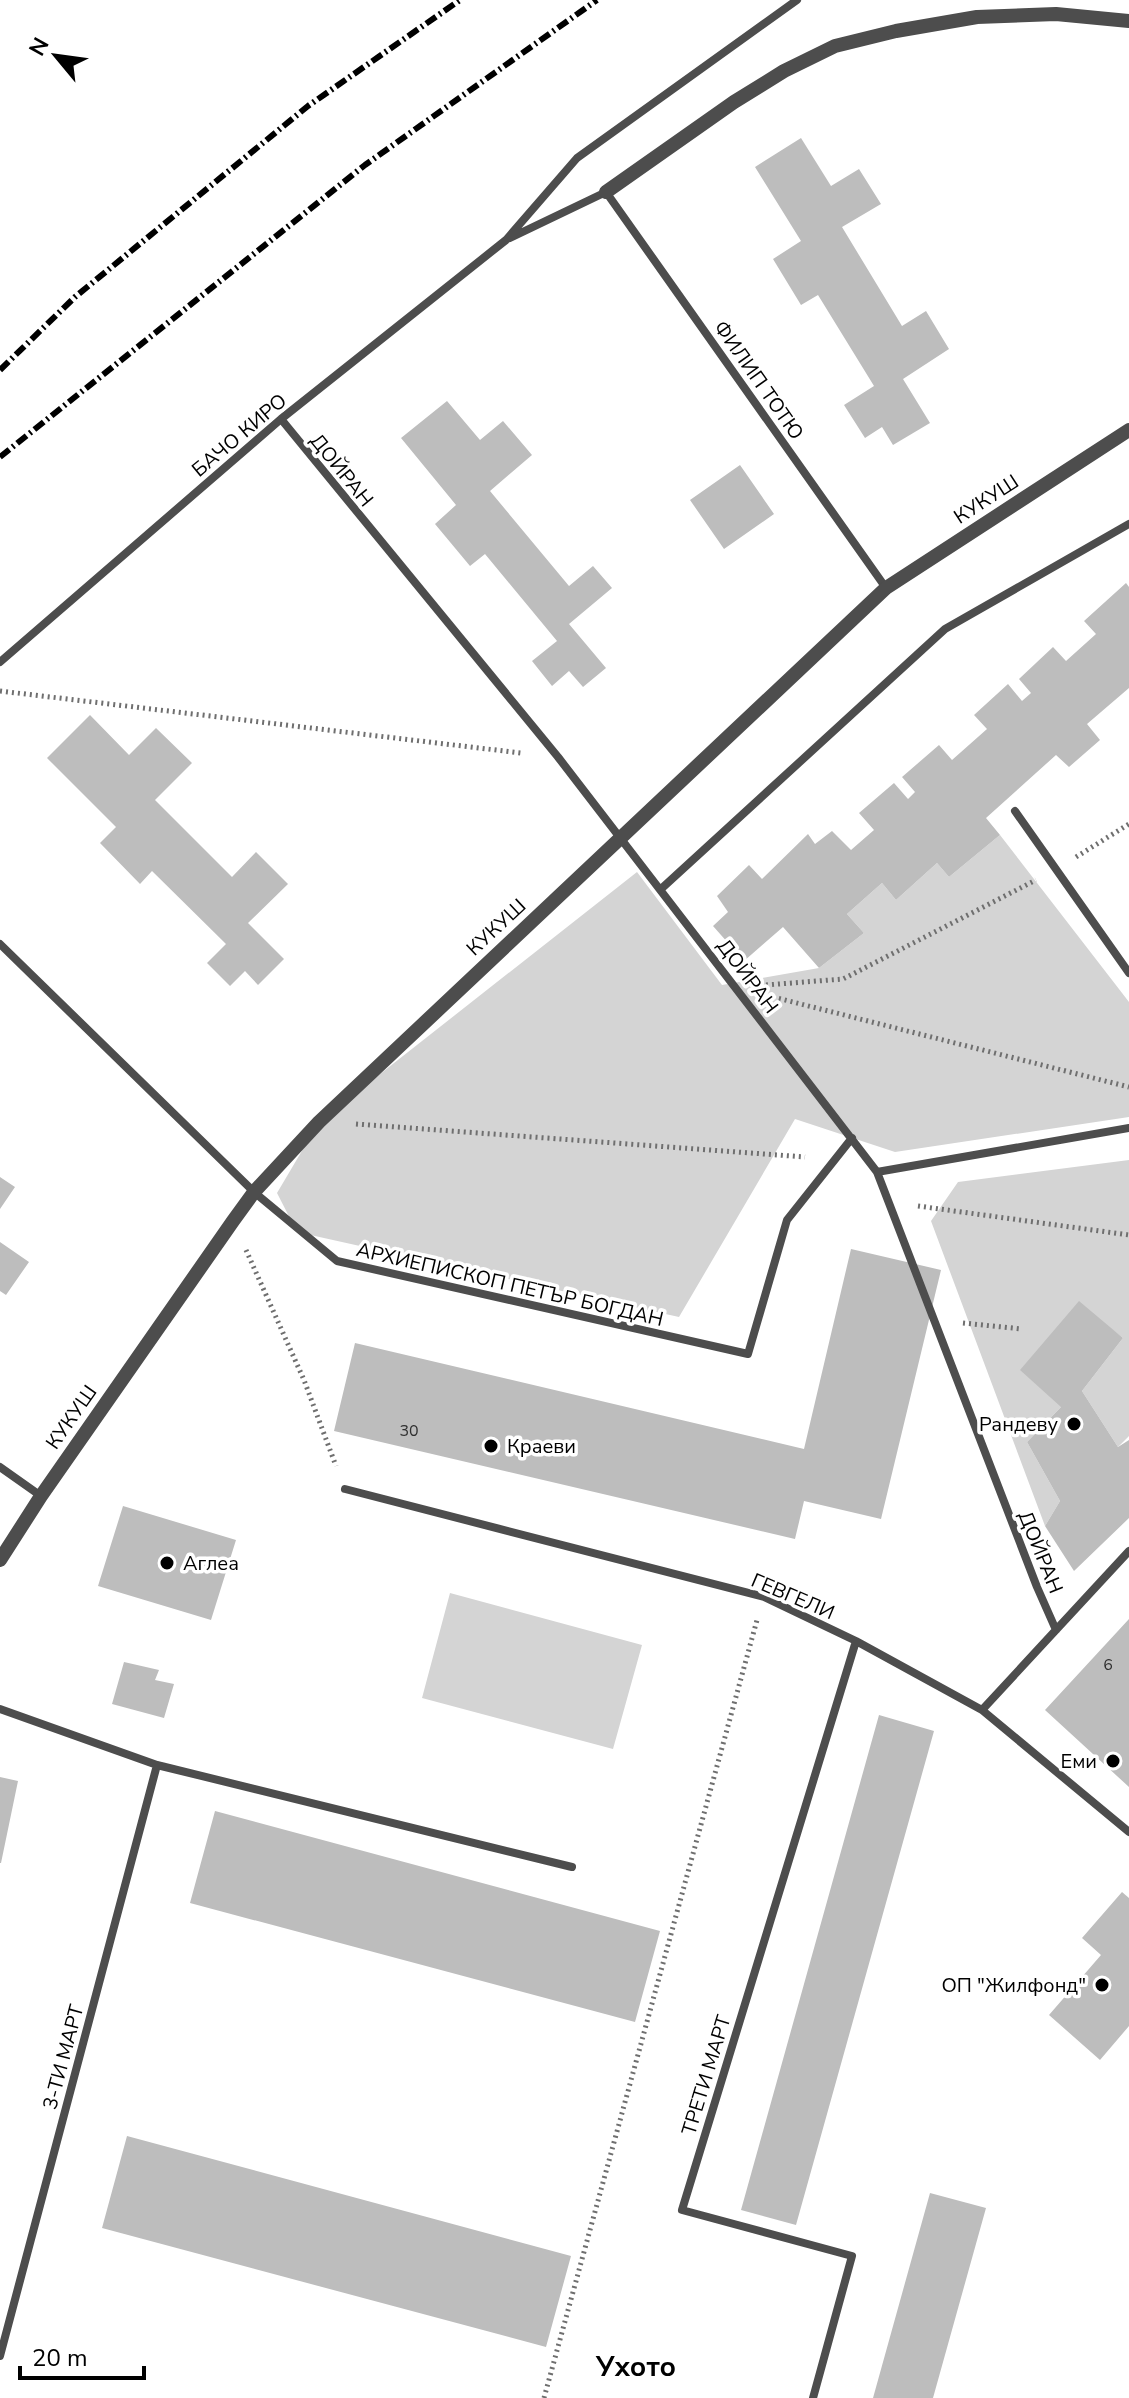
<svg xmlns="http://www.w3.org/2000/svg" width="1129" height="2398" font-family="'Nunito Sans',sans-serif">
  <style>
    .green { fill: #d4d4d4 }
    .building { fill: #bdbdbd }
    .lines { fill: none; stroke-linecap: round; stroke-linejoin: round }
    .path { stroke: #6f6f6f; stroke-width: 5; stroke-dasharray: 2 4; stroke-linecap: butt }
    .minor { stroke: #4d4d4d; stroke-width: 8 }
    .tertiary { stroke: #4d4d4d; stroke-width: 14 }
    .rail { stroke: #000; stroke-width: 6; stroke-dasharray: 12 4 2 4; stroke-linecap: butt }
    .poi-dot { fill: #000; stroke: #fff; stroke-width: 3 }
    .labels { text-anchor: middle; stroke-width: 7; stroke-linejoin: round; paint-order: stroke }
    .number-label { font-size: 16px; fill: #2f2f2f }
    .street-label { font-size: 20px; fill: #000; stroke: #fff }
    .poi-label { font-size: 20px; fill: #000; stroke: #fff; text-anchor: end }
    .district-label { font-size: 28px; font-weight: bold; fill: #000; stroke: #fff }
  </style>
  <rect width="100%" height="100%" fill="#fff"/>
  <path class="green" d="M1000,835l129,167v115l-234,35 -100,-33 -116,198 -382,-85 -20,-39 42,-71 318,-250 85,113 97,-17 45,-35 -17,-19 35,-31 14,17 41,-37 12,14z
    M1129,1160v276l-11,11 -36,-56 41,-53 -45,-35 -17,104 -34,35 33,59 -15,25 -114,-305 27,-39z
    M450,1593l192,52 -29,104 -191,-51z"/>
  <path class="building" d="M801,138l30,48 28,-17 22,35 -39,23 60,99 24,-15 23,38 -46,30 27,44 -37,22 -11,-18 -17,11 -21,-33 30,-19 -56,-91 -17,10 -28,-46 28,-18 -46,-74z
    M447,401l33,39 23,-19 29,34 -42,36 79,95 24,-20 19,22 -43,36 37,44 -23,19 -14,-16 -17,15 -20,-25 25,-20 -72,-87 -15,12 -35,-42 21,-19 -55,-67z
    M740,465l34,49 -50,35 -34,-49z
    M1126,583l3,4v101l-42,36 13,16 -31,27 -13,-12 -70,63 14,17 -51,42 -12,-14 -41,37 -14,-17 -35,31 17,19 -45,35 -36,-41 -39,34 -31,-35 15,-14 -11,-16 32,-31 13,14 46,-45 7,10 17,-13 19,19 23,-20 -15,-17 35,-30 14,16 7,-7 -13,-15 37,-32 13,15 35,-31 -13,-14 34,-31 14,17 9,-8 -12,-14 34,-32 13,14 30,-27 -12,-13z
    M90,715l39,40 27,-27 36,35 -37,37 77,77 24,-25 32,32 -40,39 36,36 -26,26 -13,-14 -15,15 -23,-23 19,-19 -74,-73 -12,13 -40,-41 16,-16 -69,-69z
    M0,1177l15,10 -15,22z
    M0,1242l29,20 -23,33 -6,-4z
    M851,1249l90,21 -60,249 -77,-18 -9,38 -461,-108 21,-88 449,106z
    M1079,1301l44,37 -41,53 36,56 11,-7v78l-55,53 -29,-45 15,-25 -33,-59 34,-35 -41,-37z
    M123,1506l113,34 -25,80 -113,-34z
    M1129,1619v168l-84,-77z
    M124,1662l35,8 -4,10 19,4 -10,34 -52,-14z
    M879,1715l55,16 -138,494 -55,-15z
    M0,1777l18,4 -17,82h-1z
    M215,1811l445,120 -25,91 -445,-119z
    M1122,1892l7,6v128l-29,34 -51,-45 52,-60 -19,-17z
    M127,2136l444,120 -25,91 -444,-119z
    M930,2193l56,15 -53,190h-60z"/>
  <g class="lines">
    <path class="path" d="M0,691l521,62
      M1076,857l53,-33
      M766,985l77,-6 193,-99
      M773,997l356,90
      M356,1124l449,33
      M918,1206l211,29
      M246,1250l58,130 32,86
      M963,1323l59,6
      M544,2398l213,-778"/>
    <path class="minor" d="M510,238l96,-46 280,396
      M281,419l277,338 319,415 160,415 19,43
      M0,662l281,-243 225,-179 71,-82 220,-158
      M1015,811l114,162
      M661,889l284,-260 184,-105
      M0,944l254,248 83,69 411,93 39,-134 65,-82
      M877,1172l252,-44
      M0,1467l41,29
      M345,1489l419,108 92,44 126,69 147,122
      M0,1709l157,56 415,102
      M982,1710l147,-159
      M0,2356l157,-591
      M813,2398l39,-142 -170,-46 174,-569"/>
    <path class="tertiary" d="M606,192l128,-90 50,-31 51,-25 61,-15 81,-14 79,-3 73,7
      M0,1560l41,-64 192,-275 21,-29 65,-70 567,-534 243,-158"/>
    <path class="rail" d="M0,370l75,-73 233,-191 152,-106
      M0,457l365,-292 232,-165"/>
  </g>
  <g class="poi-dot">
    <circle cx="1074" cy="1424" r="8"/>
    <circle cx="491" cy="1446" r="8"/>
    <circle cx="167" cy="1563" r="8"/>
    <circle cx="1113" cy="1761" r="8"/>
    <circle cx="1102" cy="1985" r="8"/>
  </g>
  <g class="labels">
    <g class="number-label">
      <text x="409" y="1436">30</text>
      <text x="1108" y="1670">6</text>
    </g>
    <g class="street-label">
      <text transform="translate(759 380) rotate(55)" y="7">ФИЛИП ТОТЮ</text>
      <text transform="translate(239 435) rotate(-40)" y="7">БАЧО КИРО</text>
      <text transform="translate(342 470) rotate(51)" y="7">ДОЙРАН</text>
      <text transform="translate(986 499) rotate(-33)" y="7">КУКУШ</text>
      <text transform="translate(496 927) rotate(-43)" y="7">КУКУШ</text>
      <text transform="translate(748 976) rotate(53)" y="7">ДОЙРАН</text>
      <text transform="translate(510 1284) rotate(13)" y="7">АРХИЕПИСКОП ПЕТЪР БОГДАН</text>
      <text transform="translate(71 1417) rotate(-55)" y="7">КУКУШ</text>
      <text transform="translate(1041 1552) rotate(68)" y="7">ДОЙРАН</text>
      <text transform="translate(793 1596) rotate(23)" y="7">ГЕВГЕЛИ</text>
      <text transform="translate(63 2057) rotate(-75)" y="7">3-ТИ МАРТ</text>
      <text transform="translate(706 2075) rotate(-73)" y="7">ТРЕТИ МАРТ</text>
    </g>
    <g class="poi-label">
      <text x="1058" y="1431">Рандеву</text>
      <text x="507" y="1453" text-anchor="start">Краеви</text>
      <text x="183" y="1570" text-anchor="start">Аглеа</text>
      <text x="1097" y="1768">Еми</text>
      <text x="1086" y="1992">ОП "Жилфонд"</text>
    </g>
    <g class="district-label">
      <text x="636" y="2376">Ухото</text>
    </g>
  </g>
  <g transform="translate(56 56) rotate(299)" stroke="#ffffff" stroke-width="6" paint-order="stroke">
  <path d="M0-6L14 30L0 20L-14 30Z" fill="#000000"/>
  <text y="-12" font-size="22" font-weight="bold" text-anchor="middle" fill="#000000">N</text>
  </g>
  <path d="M20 2366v12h124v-12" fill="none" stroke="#000000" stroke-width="4"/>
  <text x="32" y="2366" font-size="24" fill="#000000" stroke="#ffffff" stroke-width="6" paint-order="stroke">20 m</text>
</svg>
